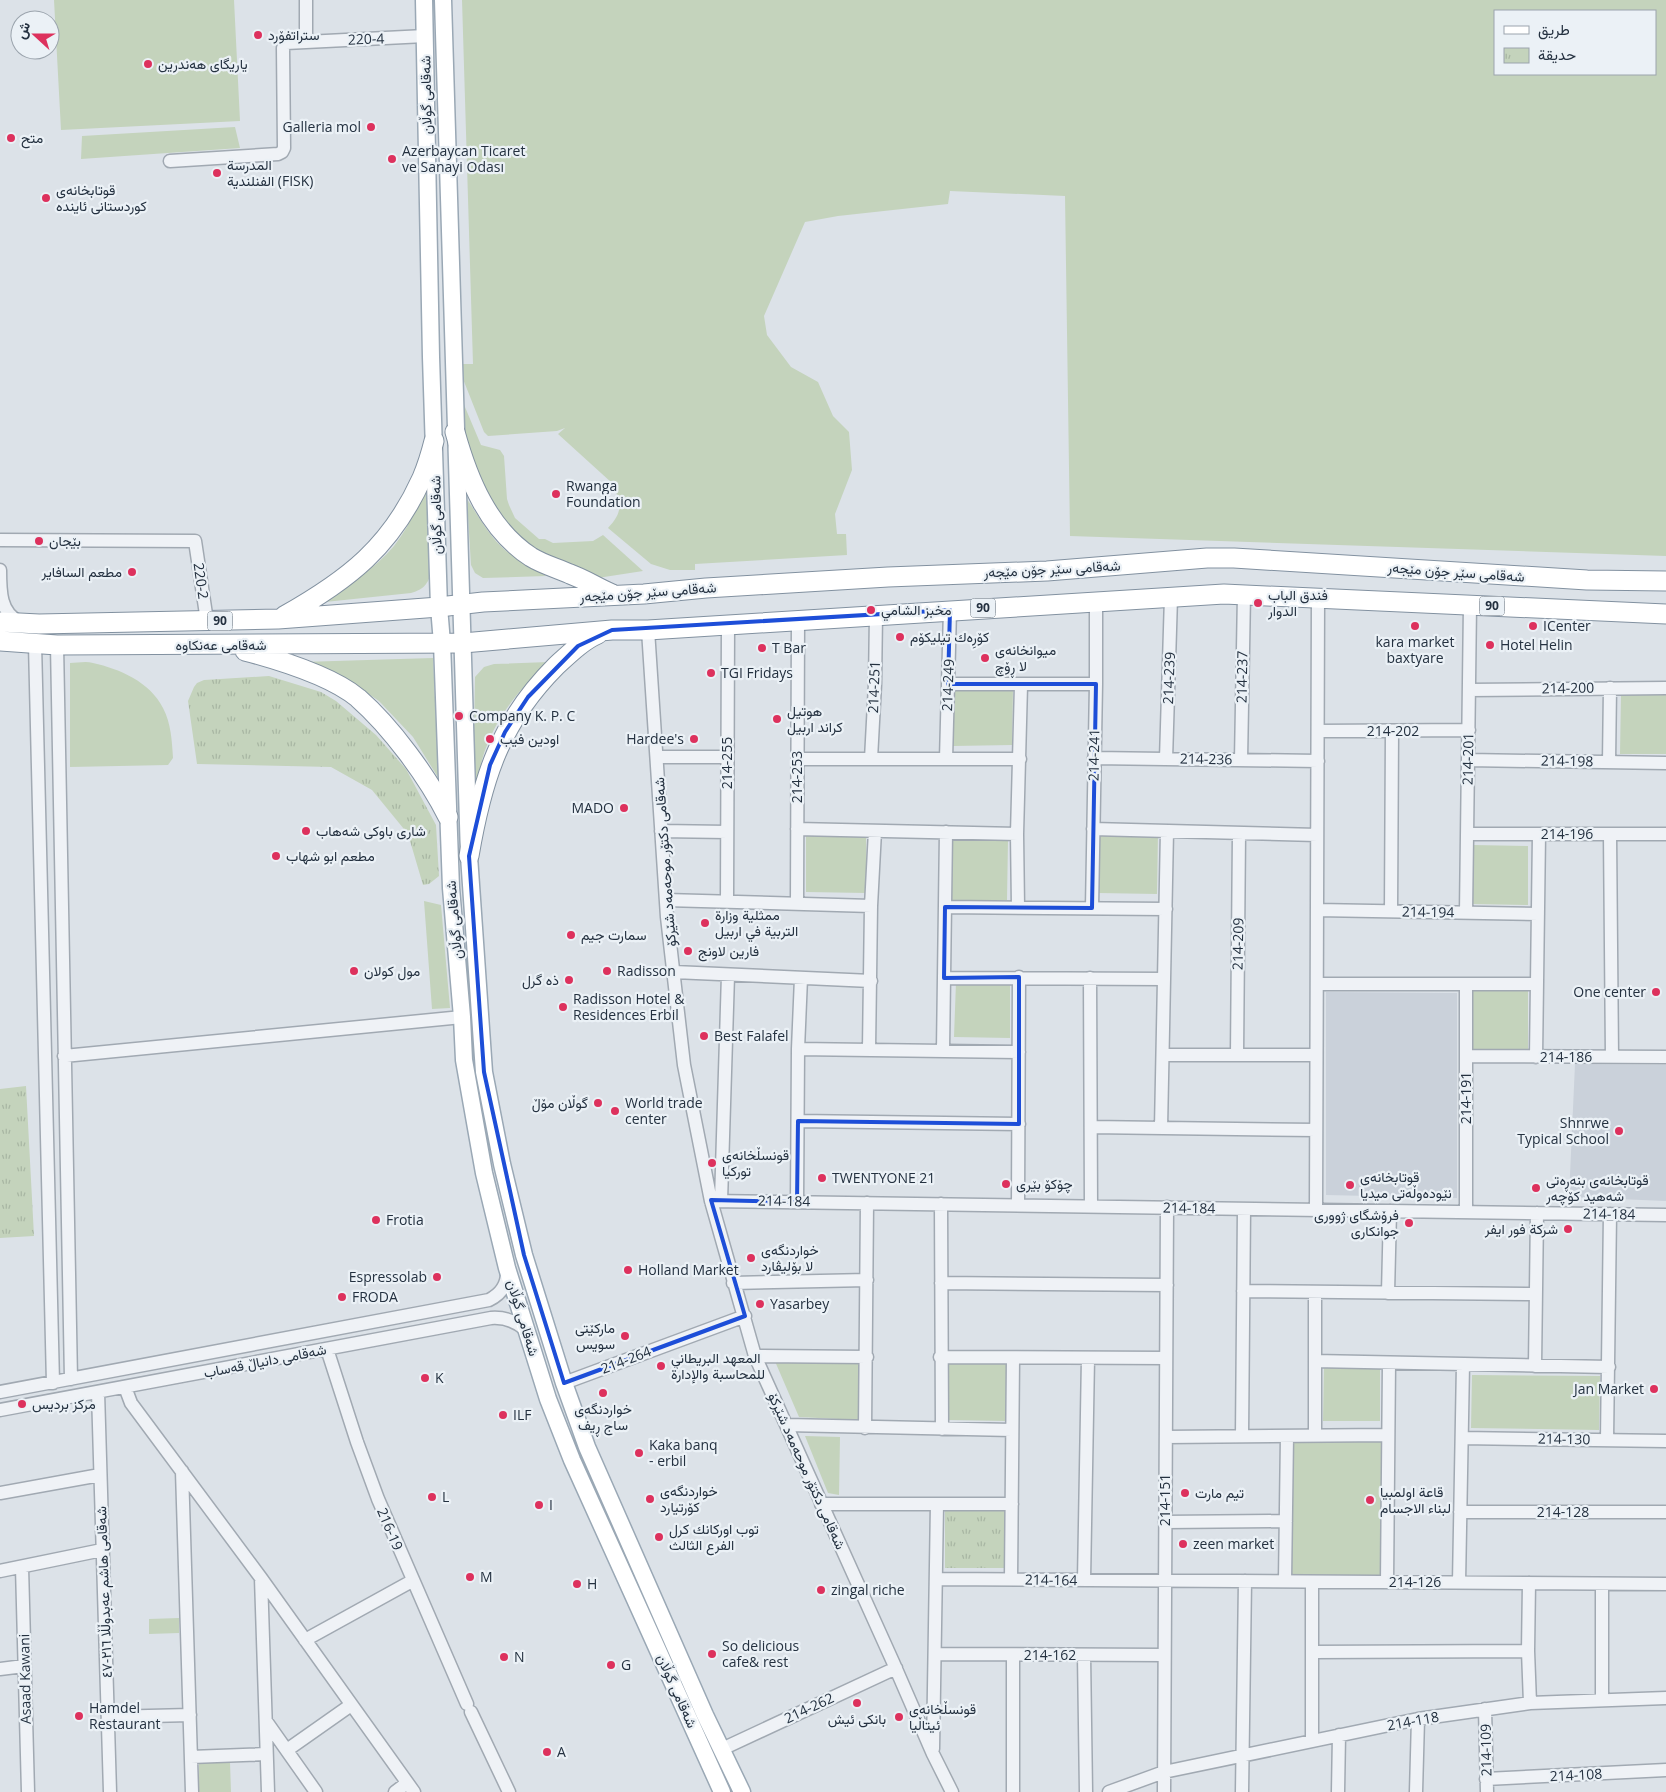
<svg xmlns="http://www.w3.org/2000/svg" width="1666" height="1792" font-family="'Open Sans',Vazirmatn,sans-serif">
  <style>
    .built { fill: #cad1da }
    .green { fill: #c4d3bc; fill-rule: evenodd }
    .park { fill: url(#park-tufts) }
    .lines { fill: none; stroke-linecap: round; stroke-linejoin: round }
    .minor-casing { stroke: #a1a9b2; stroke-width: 15 }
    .major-casing { stroke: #9aa8b5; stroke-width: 19 }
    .highway-casing { stroke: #8291a0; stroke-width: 21 }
    .minor { stroke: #eff2f6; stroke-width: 12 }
    .major { stroke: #fff; stroke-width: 16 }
    .highway { stroke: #fff; stroke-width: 19 }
    .marked { fill: none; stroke: #1d4ed8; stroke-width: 4; stroke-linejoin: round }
    .poi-dot { fill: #dd315d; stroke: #ebf1f6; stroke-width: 2 }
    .labels { text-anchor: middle; stroke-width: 4.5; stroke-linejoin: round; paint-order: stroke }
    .shield { fill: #ebf1f6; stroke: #606b77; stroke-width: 1 }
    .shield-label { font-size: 12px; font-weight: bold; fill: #243140 }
    .poi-label { font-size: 14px; fill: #243140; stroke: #ebf1f6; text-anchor: start }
    .street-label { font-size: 14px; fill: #243140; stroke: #ebf1f6 }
  </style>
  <defs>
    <pattern id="park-tufts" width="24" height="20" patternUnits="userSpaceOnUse" patternTransform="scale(1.25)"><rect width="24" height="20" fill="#c4d3bc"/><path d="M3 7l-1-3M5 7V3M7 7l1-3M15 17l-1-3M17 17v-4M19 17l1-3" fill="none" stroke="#a8b6a3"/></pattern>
  </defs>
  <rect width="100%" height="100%" fill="#dce2e8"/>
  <path class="built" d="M1326,992l131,1v205l-131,-3z
    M1575,1064l91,1v136l-97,-4z"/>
  <path class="green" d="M54,0h180l6,121 -179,9z
    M462,0h1204v556l-596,-20 -5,-340 -115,-5 -2,13 -110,12 -33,6 -41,94 3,19 24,32 27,15 15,34 16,16 3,38 -17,44 2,20h9l1,21 -152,9v6h-25l-19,-6 -43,-36c16,-17 13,-25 4,-45l-54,-49 7,-6 -8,3 -69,5 -4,-4 -21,-53v-15h10zM1495,11h160v63h-160z
    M235,127l5,21 -159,11 1,-23z
    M462,400l19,45 19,5 4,6 3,43 2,6 6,13 24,21h6l8,4 40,-2 10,-6 40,36 -52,8 -55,-25 -24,-18 -46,-81z
    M430,478l2,94c-5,12 -7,17 -21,21l-86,9c23,-17 50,-33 69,-56 16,-20 26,-45 36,-68z
    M467,499c12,18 22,37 38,51 13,10 27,18 41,26l-63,2 -8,-5 -4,-8z
    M433,658l6,121 -26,-42 -34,-36 -34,-23 -43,-16z
    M549,662c-30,26 -56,59 -67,98 -3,12 -4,22 -9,34l2,-117 9,-10 10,-3z
    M70,663c7,0 16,-2 23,0 27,6 57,19 70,45 8,15 9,33 10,50l-5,7 -98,2z
    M954,687l59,2 -1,56 -59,1z
    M1621,695h45v59h-46z
    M866,833l1,60 -61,-1v-58z
    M1158,833l-1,61 -59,-1v-59z
    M952,840h56l-1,60h-56z
    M1473,845l55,1v59l-56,-1z
    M424,901l17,4 9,103 -18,1z
    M956,982l54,1v55l-56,-1z
    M1473,991h55v59h-56z
    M774,1359h85l-1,61 -59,-3z
    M947,1360l61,2 -2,59 -58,-1z
    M1380,1364v57h-57l1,-56z
    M1472,1375l128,1 -1,54 -128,-2z
    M1388,1435l-1,147 -102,-1 2,-145z
    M805,1436l35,1 -1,58 -11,-2z
    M179,1618v15l-30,1v-15z
    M230,1762l1,30h-32v-29z"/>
  <path class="park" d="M269,676l52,16 15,9 40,34 30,34 30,56 3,51 -10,8 -6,1 -15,-51 -36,-44 -41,-23 -134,-3 -9,-63 6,-14 3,-4 7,-3z
    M26,1086l8,150 -34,2v-149z
    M945,1511h60l-1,57h-59z"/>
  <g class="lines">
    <g class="minor-casing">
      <path id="minor" d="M306,0v41
        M170,161l108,-7 4,-2 2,-4 -1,-100 3,-5 139,-7
        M0,540l195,1 12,80
        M0,570c0,21 0,43 20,52
        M648,630l19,287 17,148 27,136 44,155 138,306 40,92 19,38
        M35,644l18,739
        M57,645l14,734
        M948,684h148
        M1469,690l197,-2
        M1318,731l151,-1
        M657,757h70
        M1094,758l224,3
        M798,759h222
        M871,759l4,-75 1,-70
        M946,759l4,-149
        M1166,759l5,-162
        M1241,760l3,-166
        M1468,760l198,3
        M1609,762l1,-74
        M797,829l220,5
        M1093,829l224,6
        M661,831l66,1
        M1467,834h199
        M1610,834l2,223
        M666,900l205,6
        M727,902l1,-278
        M797,904l1,-285
        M945,907l221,2
        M1018,907l-1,-73 4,-149
        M1092,908l4,-224v-82
        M1317,910l221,4
        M1391,911l1,-180
        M1466,913l4,-308
        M674,972l197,9
        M944,978l220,1
        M1090,978l1,228
        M1317,984h220
        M798,1049l221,3
        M869,1049l2,-143 4,-75
        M943,1050l3,-218
        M1164,1055h152
        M1237,1055l2,-222
        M64,1056l398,-39
        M1466,1056l200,1
        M1536,1057l3,-223
        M798,1121l221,3
        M1091,1127l225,3
        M1161,1128l6,-297
        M711,1201l955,14
        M721,1201l7,-226
        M797,1202l1,-153 3,-71
        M941,1204l1,225
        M1018,1205l1,-228
        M1316,1210l2,-612
        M1466,1212v-228
        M733,1283l134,-3
        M941,1283l226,2
        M1243,1291l293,3
        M1315,1292v143
        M1388,1293l2,-82
        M327,1349l30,93 21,57 89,205
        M755,1356l112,1
        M940,1357l226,1
        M1315,1361l294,6
        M1535,1366l2,-153
        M564,1383l181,-67
        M125,1387l6,16 130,175 153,214
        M0,1392l489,-92c12,-6 19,-16 18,-30
        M98,1392l12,400
        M0,1410l491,-92c14,-1 25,3 35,12
        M787,1425l225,5
        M865,1428l2,-225
        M1242,1436l2,-227
        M1166,1437l222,-2
        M1462,1438l204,3
        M1607,1440l3,-226
        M182,1471l10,321
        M0,1493l100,-18
        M821,1504h191
        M1460,1512h206
        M1165,1522l121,-1
        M22,1567l6,225
        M0,1571l102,-21
        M261,1578l7,214
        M936,1579l730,5
        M1011,1579l2,-221
        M1084,1580l4,-222
        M1285,1581l2,-145
        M1387,1582l2,-219
        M1459,1583l4,-219
        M1529,1583l-1,68 2,52
        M1602,1584v116
        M305,1640l107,-59
        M1313,1652l215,-1
        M935,1654l229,1
        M1084,1655l2,137
        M0,1669l24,-3
        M1485,1709l2,83
        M471,1712l38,80
        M108,1717l82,-2
        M266,1721l50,71
        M1312,1741v-159
        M722,1749l174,-81
        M933,1749l4,-245
        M287,1750l64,-45
        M191,1757l75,-3
        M1486,1779l180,-9
        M395,1792l12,-9
        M1013,1792v-137
        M1109,1792l55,-20 254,-53 112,-16 136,-5
        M1164,1792l3,-585
        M1242,1792l3,-211
        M1338,1792l1,-57
        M1416,1792l2,-73"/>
    </g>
    <g class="major-casing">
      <path id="major" d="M424,0l7,357 8,250 3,36 9,245 11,129 2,43 20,113 23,95 41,131 24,61 150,332
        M443,0l26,856 15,216 18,92 22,91 40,128 23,64 118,268 37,77"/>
    </g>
    <g class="highway-casing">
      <path id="highway" d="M455,432c13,47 33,97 76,125 13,8 26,11 39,17 14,5 28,14 42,20
        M284,616c64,-36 107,-69 138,-138 5,-12 9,-25 12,-37
        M0,622l39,2 239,-5 161,-12 44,-5 161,-8 62,-6 182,-11 159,-6 160,-13h27l353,22 79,1
        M0,641l57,4 406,-2 149,-13h36l576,-36 442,20
        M245,651c34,9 85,24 113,47 33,29 70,79 90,119
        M469,856c13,-77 31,-134 87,-190 13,-12 26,-25 42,-32"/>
    </g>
    <use href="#minor" class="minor"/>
    <use href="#major" class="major"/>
    <use href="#highway" class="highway"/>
  </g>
  <path class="marked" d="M950,610l-2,74h148l-4,224 -147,-1 -1,71 75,-1v147l-221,-3 -1,81 -86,-2 34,116 -181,67 -40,-128 -40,-183 -15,-216 21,-91 15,-33 23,-35 50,-51 34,-16z"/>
  <g class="poi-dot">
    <circle cx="258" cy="35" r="5"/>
    <circle cx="148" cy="64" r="5"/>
    <circle cx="371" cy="127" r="5"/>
    <circle cx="11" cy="138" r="5"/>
    <circle cx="392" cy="159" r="5"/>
    <circle cx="217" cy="173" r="5"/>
    <circle cx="46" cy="198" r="5"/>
    <circle cx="556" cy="494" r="5"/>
    <circle cx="39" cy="541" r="5"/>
    <circle cx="132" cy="572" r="5"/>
    <circle cx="1258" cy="603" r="5"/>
    <circle cx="871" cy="610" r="5"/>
    <circle cx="1415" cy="626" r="5"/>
    <circle cx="1533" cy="626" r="5"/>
    <circle cx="900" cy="637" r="5"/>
    <circle cx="1490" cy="645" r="5"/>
    <circle cx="762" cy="648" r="5"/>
    <circle cx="985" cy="658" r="5"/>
    <circle cx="711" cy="673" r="5"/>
    <circle cx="459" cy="716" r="5"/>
    <circle cx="777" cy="719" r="5"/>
    <circle cx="490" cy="739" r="5"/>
    <circle cx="694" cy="739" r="5"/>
    <circle cx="624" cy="808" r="5"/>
    <circle cx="306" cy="831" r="5"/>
    <circle cx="276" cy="856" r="5"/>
    <circle cx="705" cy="923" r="5"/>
    <circle cx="571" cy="935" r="5"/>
    <circle cx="688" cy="951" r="5"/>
    <circle cx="354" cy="971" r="5"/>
    <circle cx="607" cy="971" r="5"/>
    <circle cx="569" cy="980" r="5"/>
    <circle cx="1656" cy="992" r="5"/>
    <circle cx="563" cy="1007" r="5"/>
    <circle cx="704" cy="1036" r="5"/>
    <circle cx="598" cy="1103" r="5"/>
    <circle cx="615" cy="1111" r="5"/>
    <circle cx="1619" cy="1131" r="5"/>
    <circle cx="712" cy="1163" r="5"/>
    <circle cx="822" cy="1178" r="5"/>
    <circle cx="1006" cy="1184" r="5"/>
    <circle cx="1350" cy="1185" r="5"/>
    <circle cx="1536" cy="1188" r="5"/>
    <circle cx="376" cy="1220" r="5"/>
    <circle cx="1409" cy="1223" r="5"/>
    <circle cx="1568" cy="1229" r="5"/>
    <circle cx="751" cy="1258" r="5"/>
    <circle cx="628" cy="1270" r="5"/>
    <circle cx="437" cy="1277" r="5"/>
    <circle cx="342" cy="1297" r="5"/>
    <circle cx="760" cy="1304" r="5"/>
    <circle cx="625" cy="1336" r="5"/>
    <circle cx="661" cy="1366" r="5"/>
    <circle cx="425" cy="1378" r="5"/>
    <circle cx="1654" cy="1389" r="5"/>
    <circle cx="603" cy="1393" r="5"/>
    <circle cx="22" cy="1404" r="5"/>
    <circle cx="503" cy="1415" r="5"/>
    <circle cx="639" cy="1453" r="5"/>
    <circle cx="1185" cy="1493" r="5"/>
    <circle cx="432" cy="1497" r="5"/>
    <circle cx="650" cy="1499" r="5"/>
    <circle cx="1370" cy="1500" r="5"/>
    <circle cx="539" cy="1505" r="5"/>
    <circle cx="659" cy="1537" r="5"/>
    <circle cx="1183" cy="1544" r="5"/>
    <circle cx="470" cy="1577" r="5"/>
    <circle cx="577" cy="1584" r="5"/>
    <circle cx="821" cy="1590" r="5"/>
    <circle cx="712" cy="1654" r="5"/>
    <circle cx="504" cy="1657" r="5"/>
    <circle cx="611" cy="1665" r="5"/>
    <circle cx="857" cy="1703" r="5"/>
    <circle cx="79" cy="1716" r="5"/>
    <circle cx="899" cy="1717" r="5"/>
    <circle cx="547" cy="1752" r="5"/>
  </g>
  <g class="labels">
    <g class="shield">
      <rect x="1479.5" y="596.5" width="25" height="19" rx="4"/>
      <rect x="970.5" y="598.5" width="25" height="19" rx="4"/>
      <rect x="207.5" y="611.5" width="25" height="19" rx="4"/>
    </g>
    <g class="shield-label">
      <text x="1492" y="610">90</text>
      <text x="983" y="612">90</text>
      <text x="220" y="625">90</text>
    </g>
    <g class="poi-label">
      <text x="268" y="40">ستراتفۆرد</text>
      <text x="158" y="69">یاریگای هەندرین</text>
      <text x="361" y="132" text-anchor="end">Galleria mol</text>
      <text x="21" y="143">متح</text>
      <text x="402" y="156">Azerbaycan Ticaret<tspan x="402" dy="16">ve Sanayi Odası</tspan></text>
      <text x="227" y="170">المدرسة<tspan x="227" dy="16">الفنلندية (FISK)</tspan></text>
      <text x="56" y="195">قوتابخانەی<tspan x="56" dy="16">کوردستانی ئایندە</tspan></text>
      <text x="566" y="491">Rwanga<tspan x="566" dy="16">Foundation</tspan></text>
      <text x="49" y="546">بێجان</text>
      <text x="122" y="577" text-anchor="end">مطعم السافایر</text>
      <text x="1268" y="600">فندق الباب<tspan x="1268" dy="16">الدوار</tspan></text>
      <text x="881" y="615">مخبز الشامي</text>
      <text x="1543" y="631">ICenter</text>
      <text x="910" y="642">كۆرِەك تيليكۆم</text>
      <text x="1415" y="647" text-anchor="middle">kara market<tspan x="1415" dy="16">baxtyare</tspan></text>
      <text x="1500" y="650">Hotel Helin</text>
      <text x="772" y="653">T Bar</text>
      <text x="995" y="655">میوانخانەی<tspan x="995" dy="16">لا ڕۆچ</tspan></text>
      <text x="721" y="678">TGI Fridays</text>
      <text x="787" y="716">هوتيل<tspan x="787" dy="16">كراند اربيل</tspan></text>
      <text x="469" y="721">Company K. P. C</text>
      <text x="500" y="744">اودين فيب</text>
      <text x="684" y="744" text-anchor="end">Hardee's</text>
      <text x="614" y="813" text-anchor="end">MADO</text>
      <text x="316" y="836">شاری باوکی شەھاب</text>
      <text x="286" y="861">مطعم ابو شهاب</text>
      <text x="715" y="920">ممثلية وزارة<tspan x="715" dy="16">التربية في اربيل</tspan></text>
      <text x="581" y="940">سمارت جیم</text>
      <text x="698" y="956">فارین لاونج</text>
      <text x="364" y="976">مول كولان</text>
      <text x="617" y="976">Radisson</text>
      <text x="559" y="985" text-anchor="end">ذه گرل</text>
      <text x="1646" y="997" text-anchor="end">One center</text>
      <text x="573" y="1004">Radisson Hotel &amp;<tspan x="573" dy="16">Residences Erbil</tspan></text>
      <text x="714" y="1041">Best Falafel</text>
      <text x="588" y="1108" text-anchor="end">گوڵان مۆڵ</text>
      <text x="625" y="1108">World trade<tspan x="625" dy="16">center</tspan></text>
      <text x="1609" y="1128" text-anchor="end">Shnrwe<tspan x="1609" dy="16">Typical School</tspan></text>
      <text x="722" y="1160">قونسڵخانەی<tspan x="722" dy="16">تورکیا</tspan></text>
      <text x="1360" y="1182">قوتابخانەی<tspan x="1360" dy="16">نێودەوڵەتی میدیا</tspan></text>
      <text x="832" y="1183">TWENTYONE 21</text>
      <text x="1546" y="1185">قوتابخانەی بنەڕەتی<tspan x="1546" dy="16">شەهید کۆچەر</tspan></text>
      <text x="1016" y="1189">چۆکۆ بێری</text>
      <text x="1399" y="1220" text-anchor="end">فرۆشگای ژووری<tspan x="1399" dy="16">جوانکاری</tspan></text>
      <text x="386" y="1225">Frotia</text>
      <text x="1558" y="1234" text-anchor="end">شركة فور ايفر</text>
      <text x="761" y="1255">خواردنگەی<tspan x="761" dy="16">لا بۆلیڤارد</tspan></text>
      <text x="638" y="1275">Holland Market</text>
      <text x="427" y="1282" text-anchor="end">Espressolab</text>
      <text x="352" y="1302">FRODA</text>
      <text x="770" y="1309">Yasarbey</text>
      <text x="615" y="1333" text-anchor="end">مارکێتی<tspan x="615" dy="16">سویس</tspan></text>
      <text x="671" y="1363">المعهد البريطاني<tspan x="671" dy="16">للمحاسبة والإدارة</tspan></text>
      <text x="435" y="1383">K</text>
      <text x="1644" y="1394" text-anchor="end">Jan Market</text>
      <text x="32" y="1409">مرکز بردیس</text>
      <text x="603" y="1414" text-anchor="middle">خواردنگەی<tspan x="603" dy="16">ساج ڕیف</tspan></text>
      <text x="513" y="1420">ILF</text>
      <text x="649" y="1450">Kaka banq<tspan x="649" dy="16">- erbil</tspan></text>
      <text x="660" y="1496">خواردنگەی<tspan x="660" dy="16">کۆرتیارد</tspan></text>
      <text x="1380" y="1497">قاعة اولمبيا<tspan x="1380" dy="16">لبناء الاجسام</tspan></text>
      <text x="1195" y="1498">تيم مارت</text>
      <text x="442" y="1502">L</text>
      <text x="549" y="1510">I</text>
      <text x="669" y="1534">توب اوركانك كرل<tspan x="669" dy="16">الفرع الثالث</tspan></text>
      <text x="1193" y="1549">zeen market</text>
      <text x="480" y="1582">M</text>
      <text x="587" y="1589">H</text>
      <text x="831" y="1595">zingal riche</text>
      <text x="722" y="1651">So delicious<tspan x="722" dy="16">cafe&amp; rest</tspan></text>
      <text x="514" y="1662">N</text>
      <text x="621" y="1670">G</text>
      <text x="89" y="1713">Hamdel<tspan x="89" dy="16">Restaurant</tspan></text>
      <text x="909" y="1714">قونسڵخانەی<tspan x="909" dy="16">ئیتاڵیا</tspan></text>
      <text x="857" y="1724" text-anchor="middle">بانکی ئیش</text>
      <text x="557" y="1757">A</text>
    </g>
    <g class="street-label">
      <text transform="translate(366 39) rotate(-2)" y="5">220-4</text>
      <text transform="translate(426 95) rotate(-91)" y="5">شەقامی گوڵان</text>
      <text transform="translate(436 515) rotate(-91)" y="5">شەقامی گوڵان</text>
      <text transform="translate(1052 569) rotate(-3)" y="5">شەقامی سێر جۆن مێجەر</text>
      <text transform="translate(1456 572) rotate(4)" y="5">شەقامی سێر جۆن مێجەر</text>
      <text transform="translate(201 581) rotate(82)" y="5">220-2</text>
      <text transform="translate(648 592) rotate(-4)" y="5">شەقامی سێر جۆن مێجەر</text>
      <text x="221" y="650">شەقامی عەنکاوە</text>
      <text transform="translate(1242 677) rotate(-89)" y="5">214-237</text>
      <text transform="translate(1169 678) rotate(-88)" y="5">214-239</text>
      <text transform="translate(948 685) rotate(-88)" y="5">214-249</text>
      <text transform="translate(874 687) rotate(-88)" y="5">214-251</text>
      <text transform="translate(1568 688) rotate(-1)" y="5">214-200</text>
      <text x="1393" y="736">214-202</text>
      <text transform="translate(1094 755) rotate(-89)" y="5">214-241</text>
      <text transform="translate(1206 759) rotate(1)" y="5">214-236</text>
      <text transform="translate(1468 759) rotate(-89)" y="5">214-201</text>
      <text transform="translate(1567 761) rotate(1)" y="5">214-198</text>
      <text transform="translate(727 763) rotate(-90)" y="5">214-255</text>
      <text transform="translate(797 777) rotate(-90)" y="5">214-253</text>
      <text x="1567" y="839">214-196</text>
      <text transform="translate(665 862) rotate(-94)" y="5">شەقامی دکتۆر موحەمەد شێرکۆ</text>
      <text transform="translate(1428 912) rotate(1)" y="5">214-194</text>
      <text transform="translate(454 920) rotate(-95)" y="5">شەقامی گوڵان</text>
      <text transform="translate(1238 944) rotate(-89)" y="5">214-209</text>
      <text x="1566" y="1062">214-186</text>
      <text transform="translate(1466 1098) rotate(-90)" y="5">214-191</text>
      <text transform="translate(784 1201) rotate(1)" y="5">214-184</text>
      <text transform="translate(1189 1208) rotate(1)" y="5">214-184</text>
      <text transform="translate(1609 1214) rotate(1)" y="5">214-184</text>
      <text transform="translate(523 1318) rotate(73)" y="5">شەقامی گوڵان</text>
      <text transform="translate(626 1360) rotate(-21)" y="5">214-264</text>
      <text transform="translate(265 1361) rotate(-11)" y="5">شەقامی دانیاڵ قەساب</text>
      <text transform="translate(1564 1439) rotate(1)" y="5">214-130</text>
      <text transform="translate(807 1471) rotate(66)" y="5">شەقامی دکتۆر موحەمەد شێرکۆ</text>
      <text transform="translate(1165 1500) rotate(-90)" y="5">214-151</text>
      <text x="1563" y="1517">214-128</text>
      <text transform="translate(390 1529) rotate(67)" y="5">216-19</text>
      <text transform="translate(1051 1580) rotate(1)" y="5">214-164</text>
      <text x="1415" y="1587">214-126</text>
      <text transform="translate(104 1592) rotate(-92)" y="5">شەقامی هاشم عەبدوڵڵا ٢١٦-٤٧</text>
      <text x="1050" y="1660">214-162</text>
      <text transform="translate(25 1679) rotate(-91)" y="5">Asaad Kawani</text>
      <text transform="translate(677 1691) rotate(66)" y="5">شەقامی گوڵان</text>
      <text transform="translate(809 1708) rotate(-25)" y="5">214-262</text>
      <text transform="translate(1413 1721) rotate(-10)" y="5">214-118</text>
      <text transform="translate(1486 1750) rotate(-91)" y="5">214-109</text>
      <text transform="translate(1576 1775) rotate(-3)" y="5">214-108</text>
    </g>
  </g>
  <rect x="1494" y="10" width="162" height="65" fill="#ebf1f6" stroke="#9ba4ad"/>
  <rect x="1504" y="26" width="25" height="8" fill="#ffffff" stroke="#9ba4ad"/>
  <text x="1538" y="35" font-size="15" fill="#243140">طريق</text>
  <rect x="1504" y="48" width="25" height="15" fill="url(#park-tufts)" stroke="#9ba4ad"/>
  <text x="1538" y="60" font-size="15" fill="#243140">حديقة</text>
  <g transform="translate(35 35) rotate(291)"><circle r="24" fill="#ebf1f6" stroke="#9ba4ad"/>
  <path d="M0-4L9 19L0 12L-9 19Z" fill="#dd315d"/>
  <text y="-8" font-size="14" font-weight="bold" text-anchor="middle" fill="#243140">ش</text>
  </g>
</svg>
